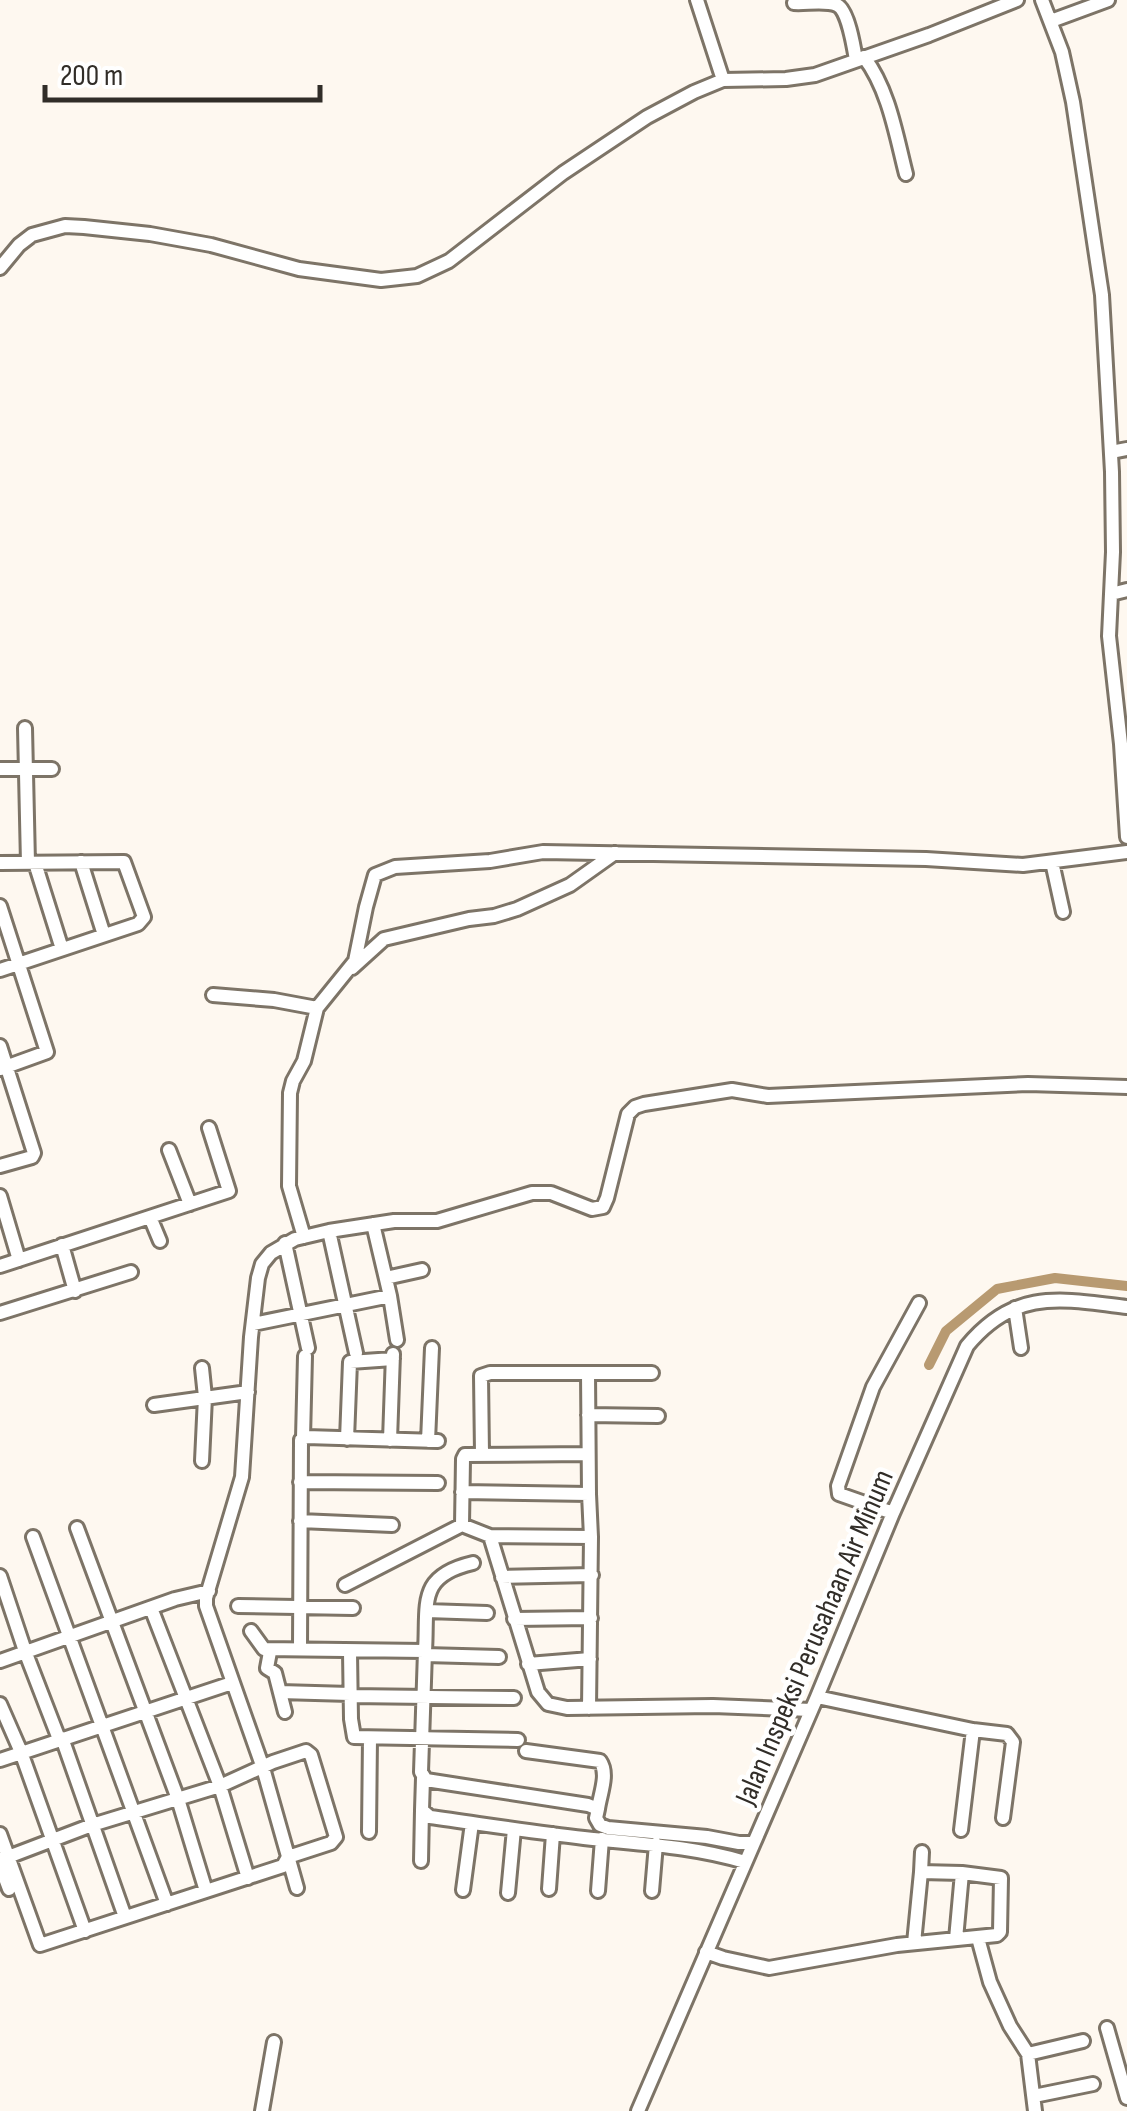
<svg xmlns="http://www.w3.org/2000/svg" width="1127" height="2111" font-family="'Sofia Sans Condensed',sans-serif">
  <style>
    .lines { fill: none; stroke-linecap: round; stroke-linejoin: round }
    .canal { stroke: #b89a71; stroke-width: 10 }
    .minor-casing { stroke: #7d7467; stroke-width: 18 }
    .minor { stroke: #fff; stroke-width: 12 }
    .labels { text-anchor: middle; stroke-width: 9; stroke-linejoin: round; paint-order: stroke }
    .street-label { font-size: 30px; fill: #312d28; stroke: #fff }
  </style>
  <rect width="100%" height="100%" fill="#fef8f0"/>
  <g class="lines">
    <path class="canal" d="M929,1365l17,-34 51,-42 58,-11 72,8"/>
    <g class="minor-casing">
      <path id="minor" d="M697,0l26,80 63,-1 29,-4 114,-40 88,-35
        M1042,0l20,52 11,50 29,193 10,177 1,80 -4,84 12,108 6,93
        M794,3c12,1 32,-3 43,2 11,5 17,43 19,55
        M1051,21l57,-21
        M864,57c25,33 32,78 42,117
        M0,268l19,-23 13,-10 33,-9 19,1 66,7 61,11 88,24 82,11 36,-4 32,-15 114,-88 84,-56 47,-25 29,-12
        M1111,452l16,-3
        M1111,594l16,-4
        M25,728l3,135
        M0,769h52
        M81,862l23,73
        M1052,862l11,50
        M0,863l124,-1 20,55 -6,7 -138,46
        M35,863l27,86
        M0,906l47,146 -47,17
        M352,968l32,-29 85,-20 25,-3 23,-7 53,-24 45,-32
        M213,995l61,5 43,8
        M0,1046l34,107 -2,4 -32,9
        M169,1150l21,54
        M0,1196l19,64
        M150,1217l10,24
        M373,1224l17,72 7,44
        M329,1231l27,122
        M304,1237l-15,-51 1,-93 3,-12 11,-20 13,-53 38,-47 11,-54 9,-32 20,-8 95,-6 53,-9 383,7 97,6 104,-13
        M285,1243l23,105
        M62,1245l13,46
        M0,1266l229,-75 -20,-63
        M386,1278l36,-8
        M1015,1308l6,40
        M0,1313l131,-41
        M253,1324l137,-28
        M154,1405l94,-13
        M588,1415l70,1
        M303,1438l2,-82
        M347,1439l3,-77 43,-3
        M390,1440l3,-86
        M428,1441l4,-93
        M482,1454l-1,-78 9,-3h98
        M202,1461l3,-64 -3,-29
        M300,1482l138,1
        M462,1492l127,2
        M893,1513l-54,-19 -1,-8 35,-99 46,-84
        M300,1521l92,4
        M462,1525l1,-66 2,-4 123,-1
        M77,1528l101,271 28,92
        M490,1536l48,156 10,12 19,4 146,-2 98,4
        M33,1537l134,367
        M591,1537l-2,-43 -1,-121h64
        M0,1576l25,75 34,88
        M502,1577l90,-2
        M345,1585l117,-60 28,11 101,1 -2,171
        M238,1606l115,2
        M151,1608l69,178 28,92
        M427,1611l60,2
        M514,1619l77,-1
        M251,1631l13,18 6,3 -3,16 8,5 10,39
        M264,1649l161,2 -4,121 5,8 162,25 10,4 -2,9 4,7 8,3 99,9 32,6h14
        M300,1649l1,-209 5,-3 132,4
        M425,1651c3,-48 -8,-75 48,-88
        M350,1652l1,67 3,18 164,3
        M425,1655l74,2
        M0,1661l175,-62 34,-8
        M528,1664l62,-5
        M280,1692l70,2
        M350,1696l164,2
        M817,1697l156,33 34,4 6,8 -10,76
        M0,1704l21,48 64,179
        M62,1738l63,179
        M526,1751l74,10c9,13 0,33 -2,48
        M0,1760l232,-77
        M423,1778l-1,32 8,7c51,7 103,15 154,21 55,6 108,8 161,24
        M961,1830l12,-100
        M369,1832l1,-94
        M0,1834l40,111 243,-79 5,-9 43,-14 5,-6 -25,-82 -5,-4 -33,11 -53,24 -128,39 -84,32 -8,2
        M421,1861l1,-51
        M0,1865l9,24
        M921,1872l1,-20
        M297,1888l-34,-120 -57,-162v-8l36,-121 9,-140 7,-59 4,-14 9,-11 24,-14 34,-8 65,-10h43l95,-28h19l41,16 11,-2 4,-9 21,-84 7,-7 9,-3 88,-14 36,6 260,-12 99,3
        M549,1889l4,-55
        M463,1890l9,-67
        M598,1891l4,-52
        M652,1891l4,-47
        M508,1893l6,-64
        M978,1938l12,44 20,44 18,28 7,57
        M914,1943l7,-71 41,1
        M706,1952l17,6 46,10 128,-23 100,-10 3,-3 1,-54 -39,-5 -6,66
        M1107,2028l20,70
        M1028,2054l55,-13
        M1034,2096l59,-12
        M262,2111l12,-69
        M638,2111l179,-414 76,-184 74,-167c48,-58 94,-47 160,-39"/>
    </g>
    <use href="#minor" class="minor"/>
  </g>
  <g class="labels">
    <g class="street-label">
      <text transform="translate(814 1637) rotate(-67)" y="10">Jalan Inspeksi Perusahaan Air Minum</text>
    </g>
  </g>
  <path d="M45 85v15h275v-15" fill="none" stroke="#312d28" stroke-width="5"/>
  <text x="60" y="85" font-size="30" fill="#312d28" stroke="#ffffff" stroke-width="8" paint-order="stroke">200 m</text>
</svg>
